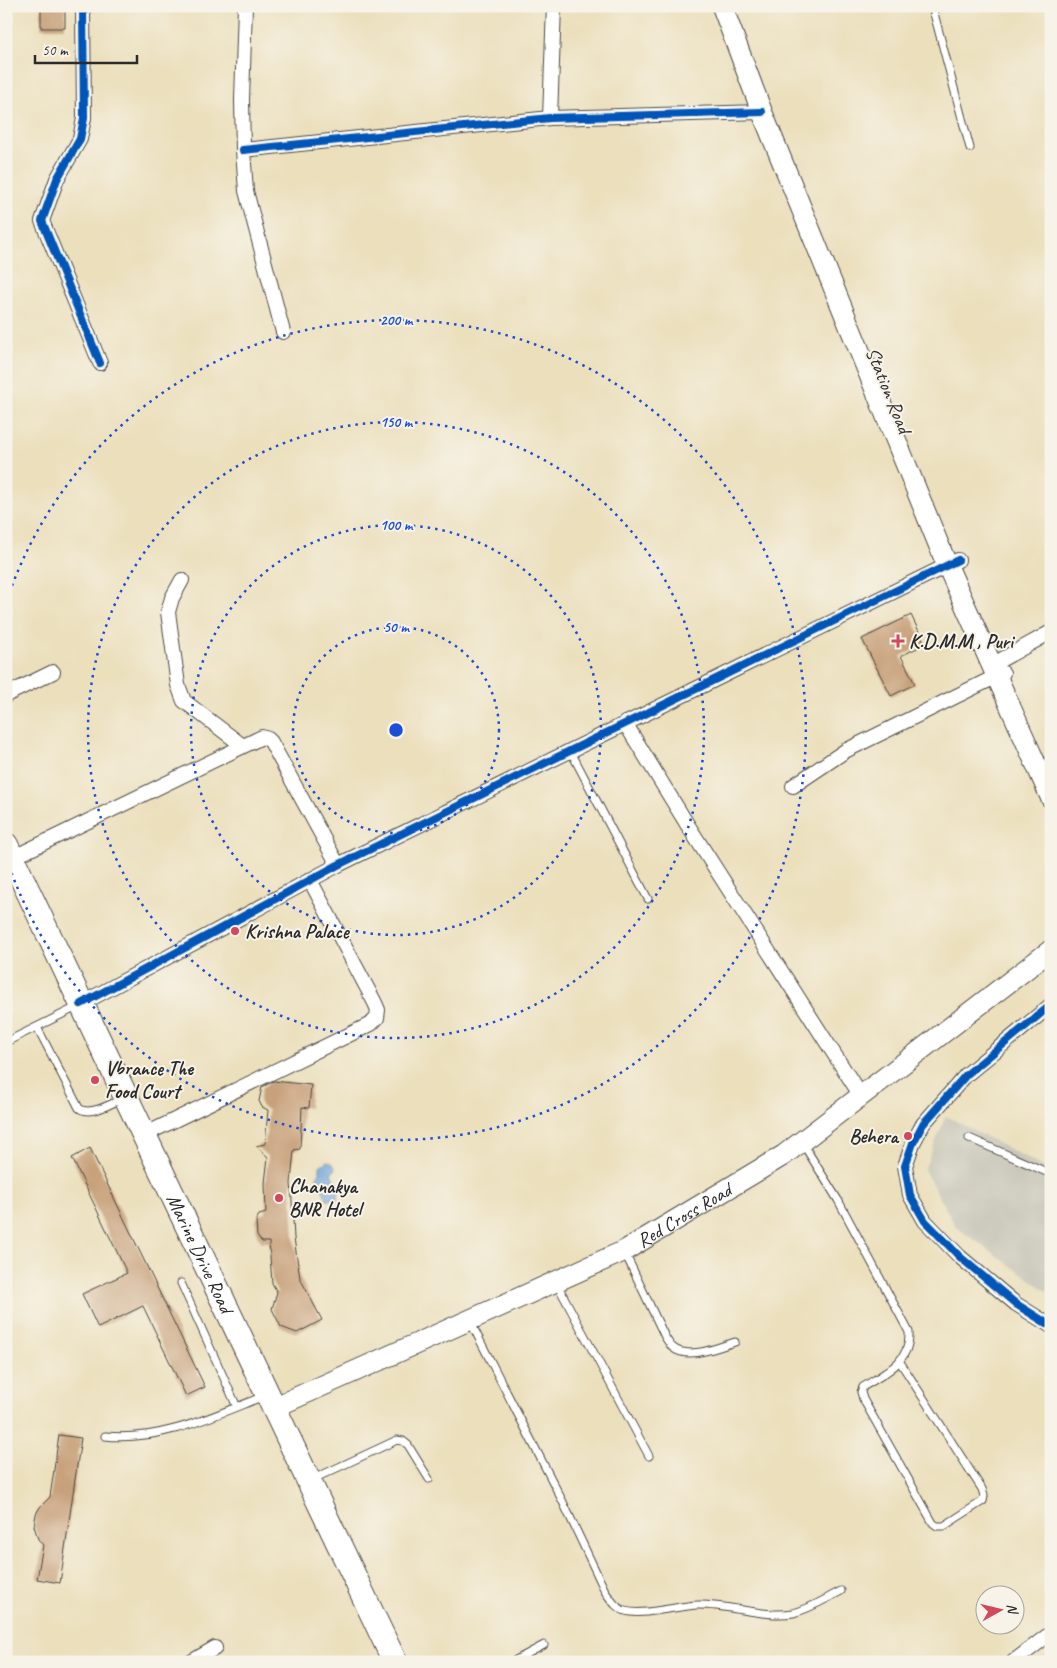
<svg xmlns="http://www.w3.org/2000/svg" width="1057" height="1668" font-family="Caveat,sans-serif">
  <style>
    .industrial { fill: #c7c5b8 }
    .water { fill: #6fa4dc; stroke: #4d6884 }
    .building { fill: #c8a17c }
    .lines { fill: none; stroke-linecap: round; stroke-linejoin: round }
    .service-casing { stroke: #484641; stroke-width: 9 }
    .minor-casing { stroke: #484641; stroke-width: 16 }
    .secondary-casing { stroke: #484641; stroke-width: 22 }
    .trunk-casing { stroke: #484641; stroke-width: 26 }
    .service { stroke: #fff; stroke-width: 7 }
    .minor { stroke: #fff; stroke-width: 14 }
    .secondary { stroke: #fff; stroke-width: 20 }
    .trunk { stroke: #fff; stroke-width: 24 }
    .cycleway-casing { stroke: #f7f3e8; stroke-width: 11 }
    .cycleway { stroke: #0057b8; stroke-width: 8 }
    .ring { fill: none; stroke: #1d4ed8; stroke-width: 2.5; stroke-dasharray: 2.5 5 }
    .poi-dot { fill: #d1495b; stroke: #f7f3e8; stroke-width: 2 }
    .labels { text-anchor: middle; stroke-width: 4; stroke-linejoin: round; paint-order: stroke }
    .street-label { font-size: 20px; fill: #2b2b2b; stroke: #f7f3e8 }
    .poi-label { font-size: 20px; font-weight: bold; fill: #2b2b2b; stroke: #f7f3e8; text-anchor: start }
    .centre { fill: #1d4ed8; stroke: #f7f3e8; stroke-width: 2.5 }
    .ring-label { font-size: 15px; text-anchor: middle; font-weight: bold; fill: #1d4ed8; stroke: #f7f3e8; stroke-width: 4; stroke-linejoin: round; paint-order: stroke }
  </style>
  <rect width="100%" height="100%" fill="#f7f3e8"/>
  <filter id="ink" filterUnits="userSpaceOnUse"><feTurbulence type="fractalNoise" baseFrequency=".02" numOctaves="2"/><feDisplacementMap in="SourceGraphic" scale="10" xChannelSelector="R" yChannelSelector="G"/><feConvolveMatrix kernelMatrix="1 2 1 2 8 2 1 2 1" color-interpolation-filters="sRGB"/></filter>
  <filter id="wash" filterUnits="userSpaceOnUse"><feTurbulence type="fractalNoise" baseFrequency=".0096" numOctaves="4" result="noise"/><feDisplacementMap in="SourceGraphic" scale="20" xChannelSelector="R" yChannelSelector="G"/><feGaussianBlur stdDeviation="1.12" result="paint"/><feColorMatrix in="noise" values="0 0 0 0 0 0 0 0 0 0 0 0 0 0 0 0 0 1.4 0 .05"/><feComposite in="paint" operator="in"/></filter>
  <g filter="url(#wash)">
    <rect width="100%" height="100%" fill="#ebdfbc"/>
    <path class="industrial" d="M946,1116l105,55v123l-95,-67 -32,-57z"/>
    <path class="water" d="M327,1161l5,2 3,4 -1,4 -3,2 8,18 -1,7 -3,2 -8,-1 -7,-14v-5l-4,-3 4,-4v-7z"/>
    <g id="blocks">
      <path class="building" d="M41,6h24v22h-24z
        M911,615l14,29 -24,12 14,28 -24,12 -29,-57z
        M274,1081l37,4 -2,23 -7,-1 -2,42 -6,1 -3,33 3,55 6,40 22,42 -25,13 -16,-6 -9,-18 5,-17 -5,-9 -3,-41h-7l-5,-6 -1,-16 3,-5 7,-2 -1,-30 3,-26 -12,-11 9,-2 3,-34 -6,-3 -3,-6 3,-14z
        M90,1148l115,239 -19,9 -43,-90 -45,22 -16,-34 45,-21 -55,-115z
        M59,1435l22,3 -21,145 -23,-4 6,-34 -5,-6 -4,-13 2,-12 4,-7 10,-10z"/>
    </g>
  </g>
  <g filter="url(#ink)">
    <use href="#blocks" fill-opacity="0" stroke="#484641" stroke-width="1"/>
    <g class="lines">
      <g class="service-casing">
        <path id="service" d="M932,6l38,142
          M570,750l78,149
          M37,1027l42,81c10,9 34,-5 44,-10
          M6,1042l73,-36
          M969,1138l82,36
          M803,1144l35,56 71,132c2,30 -24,41 -46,55l-2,5 2,7 70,124 4,3h7l39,-25 1,-5 -2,-7 -82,-127
          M625,1253l40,84c2,3 5,8 7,10 16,14 46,0 63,-5
          M181,1283l56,124
          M557,1284l92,172
          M471,1323l91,177 44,93c6,8 10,15 19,18 19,5 52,-5 73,-6 29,-1 67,13 95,8 17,-4 32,-14 48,-22
          M105,1436c55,6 108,-20 159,-40
          M311,1480l86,-40 6,1 5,4 21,34
          M512,1662l32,-17"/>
      </g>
      <g class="minor-casing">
        <path id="minor" d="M83,6l1,112 -4,21 -23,40 -15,42 58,142
          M245,6l-3,94 1,50 3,41 37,141
          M550,118l4,-112
          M243,150l307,-32 212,-6
          M182,580l-10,18 -4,14 10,73 6,16 59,45
          M999,661l52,-29
          M6,695l47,-23
          M625,723l62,101 174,272
          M793,786l52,-35 158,-78
          M12,858l250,-121 6,2 3,3 67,123
          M81,1004l257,-139 620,-305
          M1051,1005l-85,70 -43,49 -10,19 -8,23 5,29 15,26 35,36 56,47 35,22
          M144,1135l227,-111 6,-6 1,-8 -3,-7 -65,-123
          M191,1662l24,-14
          M1013,1662l38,-29"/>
      </g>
      <g class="secondary-casing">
        <g id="secondary">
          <path d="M722,6l40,106 185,453 104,233"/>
          <path id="s1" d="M275,1407l349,-156 160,-96 267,-205"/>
        </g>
      </g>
      <g class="trunk-casing">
        <g id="trunk">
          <path id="s2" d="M6,845l389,817"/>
        </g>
      </g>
      <use href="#service" class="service"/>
      <use href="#minor" class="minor"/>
      <use href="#secondary" class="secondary"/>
      <use href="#trunk" class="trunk"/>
      <g class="cycleway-casing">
        <path id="cycleway" d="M83,6l1,112 -4,21 -23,40 -15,42 58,142
          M243,150l307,-32 212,-6
          M81,1004l257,-139 620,-305
          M1051,1005l-85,70 -43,49 -10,19 -8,23 5,29 15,26 35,36 56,47 35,22"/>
      </g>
      <use href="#cycleway" class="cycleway"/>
    </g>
  </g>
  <g class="ring">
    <circle cx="396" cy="730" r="103"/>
    <circle cx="396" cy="730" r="205"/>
    <circle cx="396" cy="730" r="308"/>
    <path d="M7 600A410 410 0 1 1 7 860"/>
  </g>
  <g class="poi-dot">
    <path d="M895.5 633.5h5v5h5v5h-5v5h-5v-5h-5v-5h5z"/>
    <circle cx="235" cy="931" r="5"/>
    <circle cx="95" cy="1080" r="5"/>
    <circle cx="908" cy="1136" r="5"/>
    <circle cx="279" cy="1198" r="5"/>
  </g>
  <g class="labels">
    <g class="street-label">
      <text transform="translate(889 390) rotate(68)" y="7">Station Road</text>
      <text dy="7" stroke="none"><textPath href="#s1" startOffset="452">Red Cross Road</textPath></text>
      <text dy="7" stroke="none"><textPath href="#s2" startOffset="452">Marine Drive Road</textPath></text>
    </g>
    <g class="poi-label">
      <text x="909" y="648">K.D.M.M , Puri</text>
      <text x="245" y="938">Krishna Palace</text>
      <text x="105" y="1075">Vbrance The<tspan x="105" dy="23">Food Court</tspan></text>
      <text x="898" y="1143" text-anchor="end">Behera</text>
      <text x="289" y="1193">Chanakya<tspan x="289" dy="23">BNR Hotel</tspan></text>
    </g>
  </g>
  <circle cx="396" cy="730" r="8" class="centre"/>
  <g class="ring-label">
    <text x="396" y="325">200 m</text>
    <text x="396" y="427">150 m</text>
    <text x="396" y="530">100 m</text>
    <text x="396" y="632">50 m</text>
  </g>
  <rect width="1057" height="1668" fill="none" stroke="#f7f3e8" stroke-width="25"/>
  <g transform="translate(1000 1610) rotate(82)"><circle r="24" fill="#f7f3e8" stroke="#a5a39c"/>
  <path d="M0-4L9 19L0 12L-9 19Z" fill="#d1495b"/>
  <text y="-8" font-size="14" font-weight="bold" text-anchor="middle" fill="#2b2b2b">N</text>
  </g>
  <path d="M35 55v8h102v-8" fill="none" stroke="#2b2b2b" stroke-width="2.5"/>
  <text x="42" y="55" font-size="15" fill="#2b2b2b" stroke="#f7f3e8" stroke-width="4" paint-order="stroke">50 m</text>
</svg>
